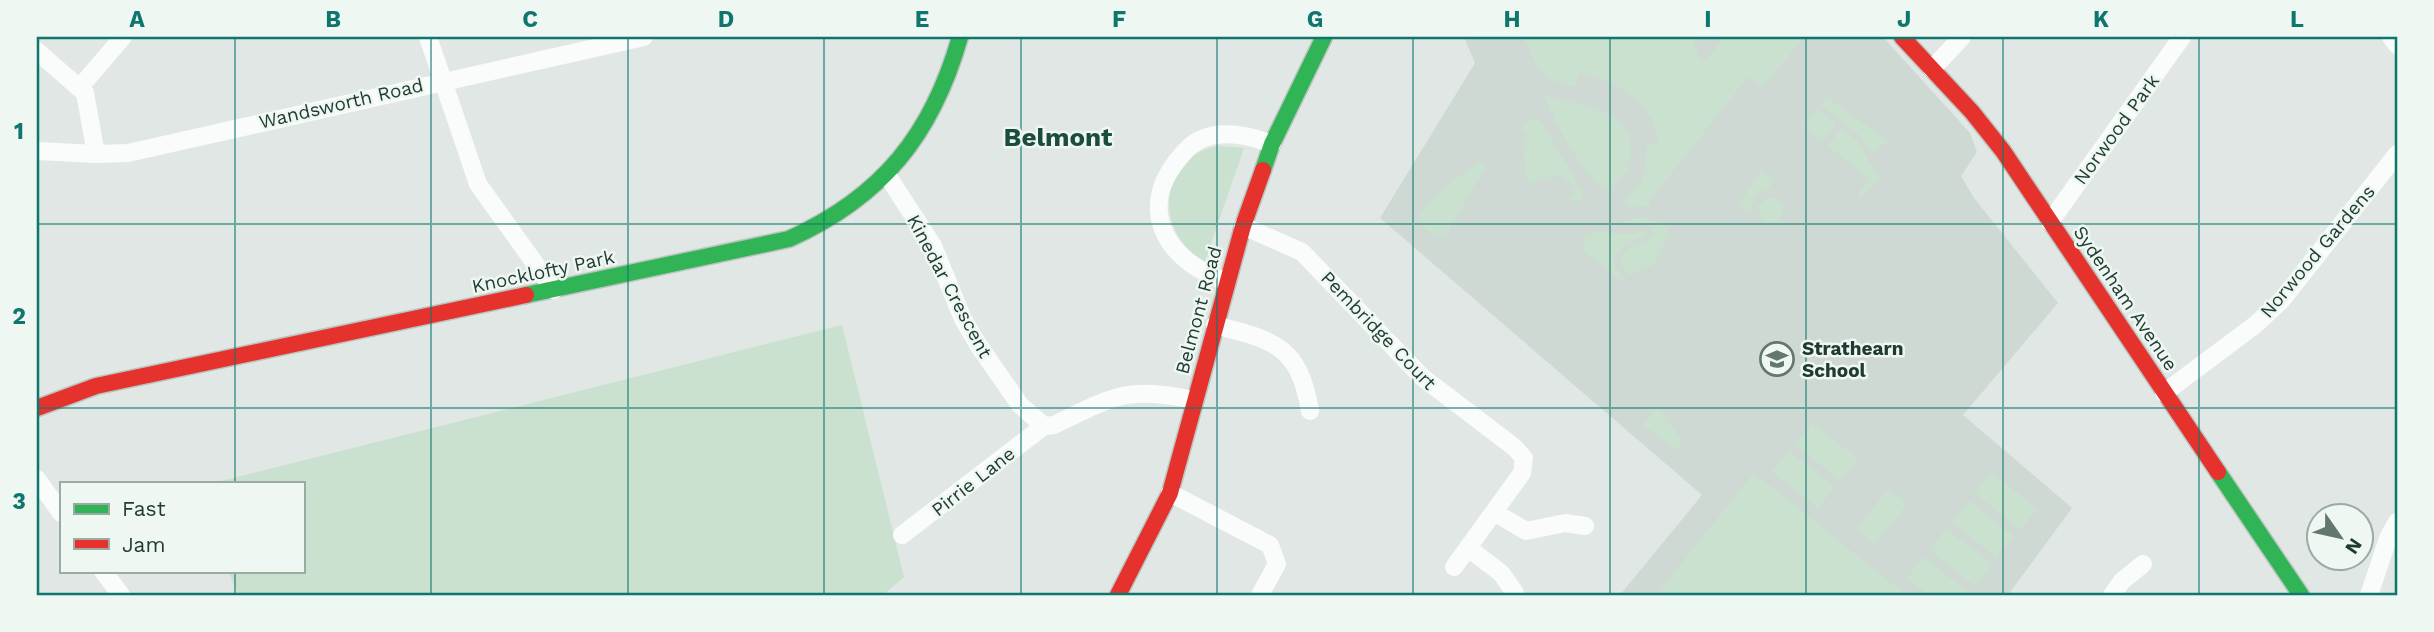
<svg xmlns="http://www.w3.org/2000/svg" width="2434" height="632" font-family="'Work Sans',sans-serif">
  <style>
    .built { fill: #ced9d3 }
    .green { fill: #c9e1ce }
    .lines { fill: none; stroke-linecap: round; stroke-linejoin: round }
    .fast-casing { stroke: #bac4bf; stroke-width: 19 }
    .jam-casing { stroke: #bac4bf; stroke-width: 19 }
    .street { stroke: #fafbfb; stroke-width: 18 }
    .fast { stroke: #30b455; stroke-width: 16 }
    .jam { stroke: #e5322d; stroke-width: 16 }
    .grid { fill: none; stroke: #0f766e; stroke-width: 2; stroke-opacity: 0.55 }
    .labels { text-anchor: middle; stroke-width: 5; stroke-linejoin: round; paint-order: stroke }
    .street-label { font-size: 19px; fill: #1f3a30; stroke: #eef7f1 }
    .poi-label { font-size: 19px; font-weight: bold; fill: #1f3a30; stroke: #eef7f1; text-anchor: start }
    .district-label { font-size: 26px; font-weight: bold; fill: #1b4c3c; stroke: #eef7f1 }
    .neatline { fill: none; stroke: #0f766e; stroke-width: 2.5 }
    .grid-label { font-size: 23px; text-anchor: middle; font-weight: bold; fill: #0f766e }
  </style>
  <rect width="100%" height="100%" fill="#e1e7e4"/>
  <path class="built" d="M1464,37h419l87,96 7,19 -16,24 13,22 84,105 -95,112 109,93 -64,87h-388l82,-100 -322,-277 95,-155z"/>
  <path class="green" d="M1524,37h167l11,26 24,-26h78l-41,50 -15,-10 -98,123v5l-19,3 -7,-7c18,-16 23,-30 22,-55l13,-3c-7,-43 -41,-61 -80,-70l-3,14c-39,-8 -37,-17 -52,-50z
    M1544,96c33,9 97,13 86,64 -2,12 -11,24 -23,28 -23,-8 -53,-69 -63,-92z
    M1827,97l62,45 -10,4 -7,8 -12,-18 -39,-31z
    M1817,109l19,14 -14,18 -19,-14z
    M1539,119l43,71 -1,11 -12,-1 7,-12 -19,-14 -11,8 -4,-4 -13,7 -2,-5 -4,-35 4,-13 -5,-3 7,-9z
    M1841,128l15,12 24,38 -19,20 -3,-3 12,-16 -42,-33z
    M1220,146l24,2 -39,113c-53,-28 -47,-107 15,-115z
    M1480,162l5,2v4l-38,65 -10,3 -15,-9 -3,-10c13,-24 39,-39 61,-55z
    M1761,170l13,10 -6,9 -9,3 -9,17 -5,2 -7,-5z
    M1759 210a12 12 0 1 1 24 0a12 12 0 1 1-24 0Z
    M1642,217l20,6 7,11 -16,31 -24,10 -9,-11c2,-17 18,-19 31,-26l2,-7 -6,-7 -18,2 -5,-5z
    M1600,230l16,5 31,-4v4l-22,9 -11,13 1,12 10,10 -3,3 -39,-32 1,-12z
    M842,325l62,252 -21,18h-645l-10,-24h75v-88h-90z
    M1657,408l9,6 4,11 12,14 -3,12 -36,-26z
    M1812,423l46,36 -17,22 -46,-36z
    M1789,451l46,36 -17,21 -46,-36z
    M1992,472l45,37 -17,21 -45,-37z
    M1754,473l152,122h-240l-6,-5z
    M1888,489l19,15 -32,40 -18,-15z
    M1969,501l45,36 -17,21 -45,-36z
    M1946,529l46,35 -17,22 -46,-36z
    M1924,557l45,36 -2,2h-38l-22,-17z"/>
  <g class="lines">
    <g class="fast-casing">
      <path id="fast" d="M1263,170l9,-26 52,-107
        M526,295l263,-56c93,-42 143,-104 171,-202
        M2218,472l83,123"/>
    </g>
    <g class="jam-casing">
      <path id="jam" d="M1902,37l70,75 31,39 215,321
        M37,408l59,-22 430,-91
        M1118,595l52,-102 73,-267 20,-56"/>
    </g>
    <path class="street" d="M428,37l50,147 76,106
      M2391,37l6,8
      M37,51l48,42 11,61
      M1932,69l30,-32
      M80,87l43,-50
      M37,151l59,3 32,-1 516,-116
      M887,175l46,71 30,73 16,27 41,59 24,21
      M2050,222l132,-185
      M1243,226l59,26 120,125 92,70 10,11 -2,15 -68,94
      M1226,281c-55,-17 -90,-67 -50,-119 8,-10 16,-20 28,-24 22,-8 47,-2 68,6
      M1215,325c61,16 84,21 95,86
      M2164,393l91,-68 26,-24 116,-147
      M1044,426l10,-1c58,-28 73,-40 140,-25
      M37,479l24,34
      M1170,493l100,52 7,19 -17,31
      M1494,512l32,19 39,-8 20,3
      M902,535l142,-109
      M1468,548l33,25 14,20
      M103,571l18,24
      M2112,595l10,-14 21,-17
      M2369,595l20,-59 8,-14"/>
    <use href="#fast" class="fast"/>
    <use href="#jam" class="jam"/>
  </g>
  <path class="grid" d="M235,37v446M431,37v558M628,37v558M824,37v558M1021,37v558M1217,37v558M1413,37v558M1610,37v558M1806,37v558M2003,37v558M2199,37v558M37,224h2360M37,408h2360M235,571v24"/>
  <defs>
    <g id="school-ring" transform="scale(1.75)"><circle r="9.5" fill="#eef7f1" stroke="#63776f" stroke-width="1.5"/><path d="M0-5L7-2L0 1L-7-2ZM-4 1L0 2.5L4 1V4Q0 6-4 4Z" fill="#63776f"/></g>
  </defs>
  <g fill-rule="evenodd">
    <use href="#school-ring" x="1777" y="359"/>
  </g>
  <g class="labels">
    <g class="street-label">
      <text transform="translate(341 103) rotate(-13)" y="7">Wandsworth Road</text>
      <text transform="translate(2116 129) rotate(-54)" y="7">Norwood Park</text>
      <text transform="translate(2317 251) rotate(-50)" y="7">Norwood Gardens</text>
      <text transform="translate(543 271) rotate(-12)" y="7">Knocklofty Park</text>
      <text transform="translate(950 286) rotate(62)" y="7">Kinedar Crescent</text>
      <text transform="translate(2126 298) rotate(56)" y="7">Sydenham Avenue</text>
      <text transform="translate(1198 310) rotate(-75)" y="7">Belmont Road</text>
      <text transform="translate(1379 330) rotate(46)" y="7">Pembridge Court</text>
      <text transform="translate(973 481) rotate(-38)" y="7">Pirrie Lane</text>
    </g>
    <g class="poi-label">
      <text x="1802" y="355">Strathearn<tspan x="1802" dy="22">School</tspan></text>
    </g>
    <g class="district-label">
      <text x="1058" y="146">Belmont</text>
    </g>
  </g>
  <rect width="2434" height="632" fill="none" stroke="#eef7f1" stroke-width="77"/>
  <rect x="60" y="482" width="245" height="91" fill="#eef7f1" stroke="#9baba4" stroke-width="2"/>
  <rect x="74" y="504" width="35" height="10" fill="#30b455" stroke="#9baba4" stroke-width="2"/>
  <text x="122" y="516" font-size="21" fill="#1f3a30">Fast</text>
  <rect x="74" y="539" width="35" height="10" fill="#e5322d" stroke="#9baba4" stroke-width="2"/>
  <text x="122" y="552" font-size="21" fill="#1f3a30">Jam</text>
  <g transform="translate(2340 537) rotate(124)"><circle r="33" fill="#eef7f1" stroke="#9baba4" stroke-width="2"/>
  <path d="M0-5L12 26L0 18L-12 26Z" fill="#63776f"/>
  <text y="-10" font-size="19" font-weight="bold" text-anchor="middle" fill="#1f3a30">N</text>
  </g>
  <rect x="38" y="38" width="2358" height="556" class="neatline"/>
  <g class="grid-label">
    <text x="137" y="27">A</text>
    <text x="333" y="27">B</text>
    <text x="530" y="27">C</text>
    <text x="726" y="27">D</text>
    <text x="922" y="27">E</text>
    <text x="1119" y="27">F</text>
    <text x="1315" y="27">G</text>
    <text x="1512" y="27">H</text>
    <text x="1708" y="27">I</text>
    <text x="1904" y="27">J</text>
    <text x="2101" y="27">K</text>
    <text x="2297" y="27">L</text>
    <text x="19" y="139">1</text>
    <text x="19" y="324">2</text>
    <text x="19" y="509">3</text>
  </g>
</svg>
